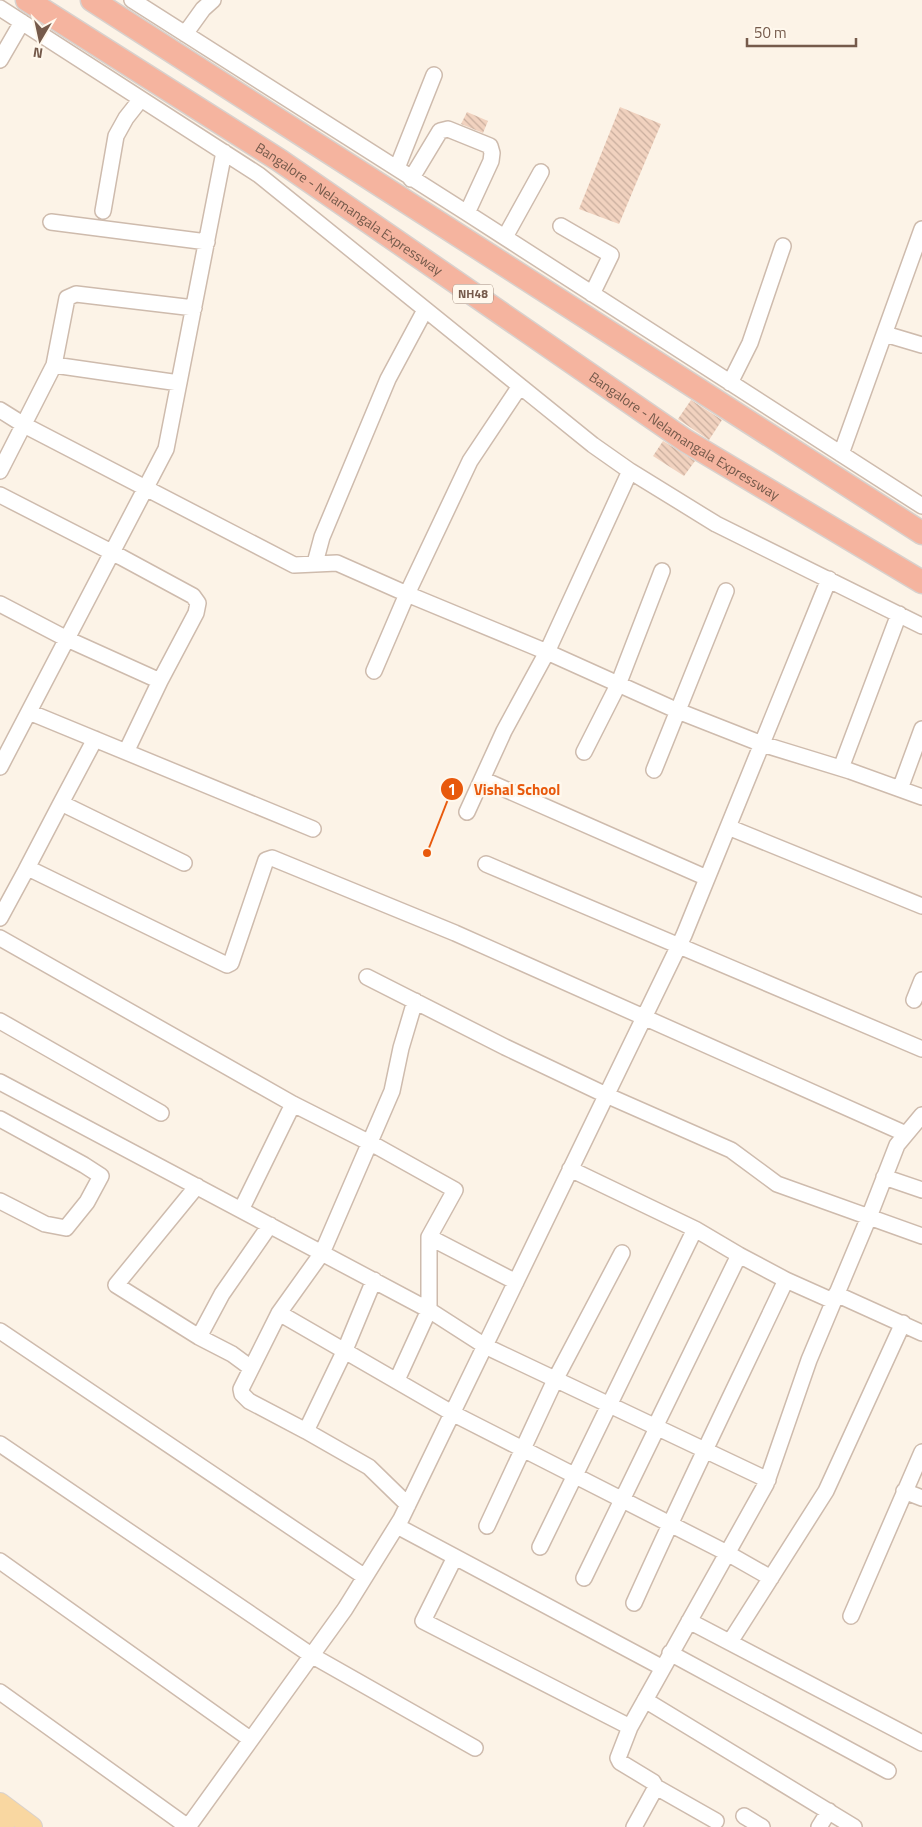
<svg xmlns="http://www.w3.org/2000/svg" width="922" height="1827" font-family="'Titillium Web',sans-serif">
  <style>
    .building { fill: url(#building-back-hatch) }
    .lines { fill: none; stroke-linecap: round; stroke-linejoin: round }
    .minor-casing { stroke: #cebbad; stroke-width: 18 }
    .major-casing { stroke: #d8d1cd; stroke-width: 22 }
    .highway-casing { stroke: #d8d1cd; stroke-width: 25 }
    .minor { stroke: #fff; stroke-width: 15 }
    .major { stroke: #f9d7a1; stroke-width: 20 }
    .highway { stroke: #f5b49f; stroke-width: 22 }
    .labels { text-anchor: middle; stroke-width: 5; stroke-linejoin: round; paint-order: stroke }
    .shield { fill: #fff8ed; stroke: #9e897c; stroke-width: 1 }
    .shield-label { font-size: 12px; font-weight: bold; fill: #755a4b }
    .street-label { font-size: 14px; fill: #755a4b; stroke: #fff8ed }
    .leader { fill: none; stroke: #e8590c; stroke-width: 2 }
    .callout-dot { fill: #e8590c; stroke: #fff8ed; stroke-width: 2 }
    .mark-label { font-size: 15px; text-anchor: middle; font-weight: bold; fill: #fff }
    .callout-label { font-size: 15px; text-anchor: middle; font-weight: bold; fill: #e8590c; stroke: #fff8ed; stroke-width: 5; stroke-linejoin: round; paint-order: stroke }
  </style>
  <defs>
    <pattern id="building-back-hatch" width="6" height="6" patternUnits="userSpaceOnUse" patternTransform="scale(1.25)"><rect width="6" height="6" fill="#f1d2bf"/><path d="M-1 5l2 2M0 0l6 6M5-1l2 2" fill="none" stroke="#c8ad9d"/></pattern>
  </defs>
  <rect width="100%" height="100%" fill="#fcf3e7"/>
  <path class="building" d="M620,107l41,17 -42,100 -40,-15z
    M467,112l21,9 -5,12 -22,-9z
    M691,400l31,20 -13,20 -31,-21z
    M663,441l32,20 -11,15 -31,-20z"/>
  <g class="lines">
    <g class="minor-casing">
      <path id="minor" d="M132,0l335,213 455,293
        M0,8l259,167 334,270 37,26 86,53 206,102
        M185,34l18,-25 10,-9
        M0,60l22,-38
        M397,168l37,-93
        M411,179l29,-48 8,-2 42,17 2,7 -1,8 -24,52
        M103,211l13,-75 10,-18 15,-19
        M51,222l156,20
        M561,226l50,29 -19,39
        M505,237l36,-65
        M885,334l37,11
        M54,365l125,18
        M730,383l20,-40 33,-97
        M0,410l24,15 270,140 43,-2 70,31 140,58 131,59 84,33 88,27 72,26
        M841,454l81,-225
        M0,471l54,-106 13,-67 9,-4 118,14
        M0,495l121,62 72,39 5,7 -2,10 -36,68 -34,71
        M315,563l7,-26 66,-158 37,-69
        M0,604l67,35 93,42
        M374,671l33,-77 63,-133 50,-75
        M29,712l284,117
        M584,752l34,-67 44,-114
        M0,767l166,-318 58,-297
        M841,768l58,-154
        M654,770l72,-179
        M482,779l225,99
        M900,789l22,-60
        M61,803l34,-64
        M467,812l37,-81 43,-79 83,-181
        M728,827l194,79
        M486,864l436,185
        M26,870l35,-67 123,60
        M0,918l26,-48 4,-1 197,96 4,-2 35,-103 6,-2 183,75 451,201
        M0,938l293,166 85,43 77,43 -26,47v73l-32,70
        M367,977l138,70 101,48 125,55 46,34 145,52
        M914,1000l8,-20
        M0,1021l161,92
        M0,1082l429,228 56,36 283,134
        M0,1119l84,46 17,11 -14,26 -21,26 -21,-4 -45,-23
        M570,1169l125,60 44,26 47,25 47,21
        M884,1177l38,13
        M197,1186l-81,99 83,52 33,17 19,14
        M241,1210l52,-106
        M429,1237l87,45
        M836,1294l86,39
        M279,1313l173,100 275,140 44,25
        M0,1331l365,246
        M199,1337l23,-43 48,-69
        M655,1427l84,-172
        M306,1431l39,-81 29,-70
        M0,1444l311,211 164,93
        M904,1491l18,7
        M408,1505l-39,-38 -63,-36 -57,-30 -7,-7 -1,-5 38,-76 43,-60 70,-162 9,-43 14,-47
        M397,1526l266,142
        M487,1526l68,-146 67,-127
        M540,1547l155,-318
        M455,1557l-32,64 207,106 136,-243 43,-124 60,-143 28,-72 25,-30
        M0,1561l250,178
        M584,1578l73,-150
        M634,1603c49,-109 101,-215 152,-323
        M851,1616l71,-164
        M689,1621l233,122
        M730,1642l96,-151 77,-168
        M670,1653l218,118
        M0,1692l188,135 157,-218 56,-90 283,-584 145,-356
        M645,1700l209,127
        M630,1727l-12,31 2,4 33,20 3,5 -22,40
        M656,1787l60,34
        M744,1816l18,11
        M819,1827l10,-16"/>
    </g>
    <g class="major-casing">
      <path id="major" d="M0,1803l32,24
        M0,1824l4,3"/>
    </g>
    <g class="highway-casing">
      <g id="highway">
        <path id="s1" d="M27,0l252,160 407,281 236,141"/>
        <path d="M92,0l830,533"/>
      </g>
    </g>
    <use href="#minor" class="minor"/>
    <use href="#major" class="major"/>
    <use href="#highway" class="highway"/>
  </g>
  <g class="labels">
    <rect class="shield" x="453" y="284.5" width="40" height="19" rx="4"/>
    <g class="shield-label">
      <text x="473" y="298">NH48</text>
    </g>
    <g class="street-label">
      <text dy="5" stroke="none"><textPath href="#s1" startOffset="384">Bangalore - Nelamangala Expressway</textPath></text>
      <text dy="5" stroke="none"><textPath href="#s1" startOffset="789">Bangalore - Nelamangala Expressway</textPath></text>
    </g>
  </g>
  <path class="leader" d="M427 853L452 789"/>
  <g class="callout-dot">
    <circle cx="427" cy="853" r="5"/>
    <circle cx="452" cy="789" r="12"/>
  </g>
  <g class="mark-label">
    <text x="452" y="795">1</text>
  </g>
  <g class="callout-label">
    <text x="517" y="795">Vishal School</text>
  </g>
  <g transform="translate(40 40) rotate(189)" stroke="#fff8ed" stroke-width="4" paint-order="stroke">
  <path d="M0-4L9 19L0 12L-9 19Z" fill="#755a4b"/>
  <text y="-8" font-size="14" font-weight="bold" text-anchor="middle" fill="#755a4b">N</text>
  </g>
  <path d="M747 38v8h109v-8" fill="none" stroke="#755a4b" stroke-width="2.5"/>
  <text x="754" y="38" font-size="15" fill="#755a4b" stroke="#fff8ed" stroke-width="4" paint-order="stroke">50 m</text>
</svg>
